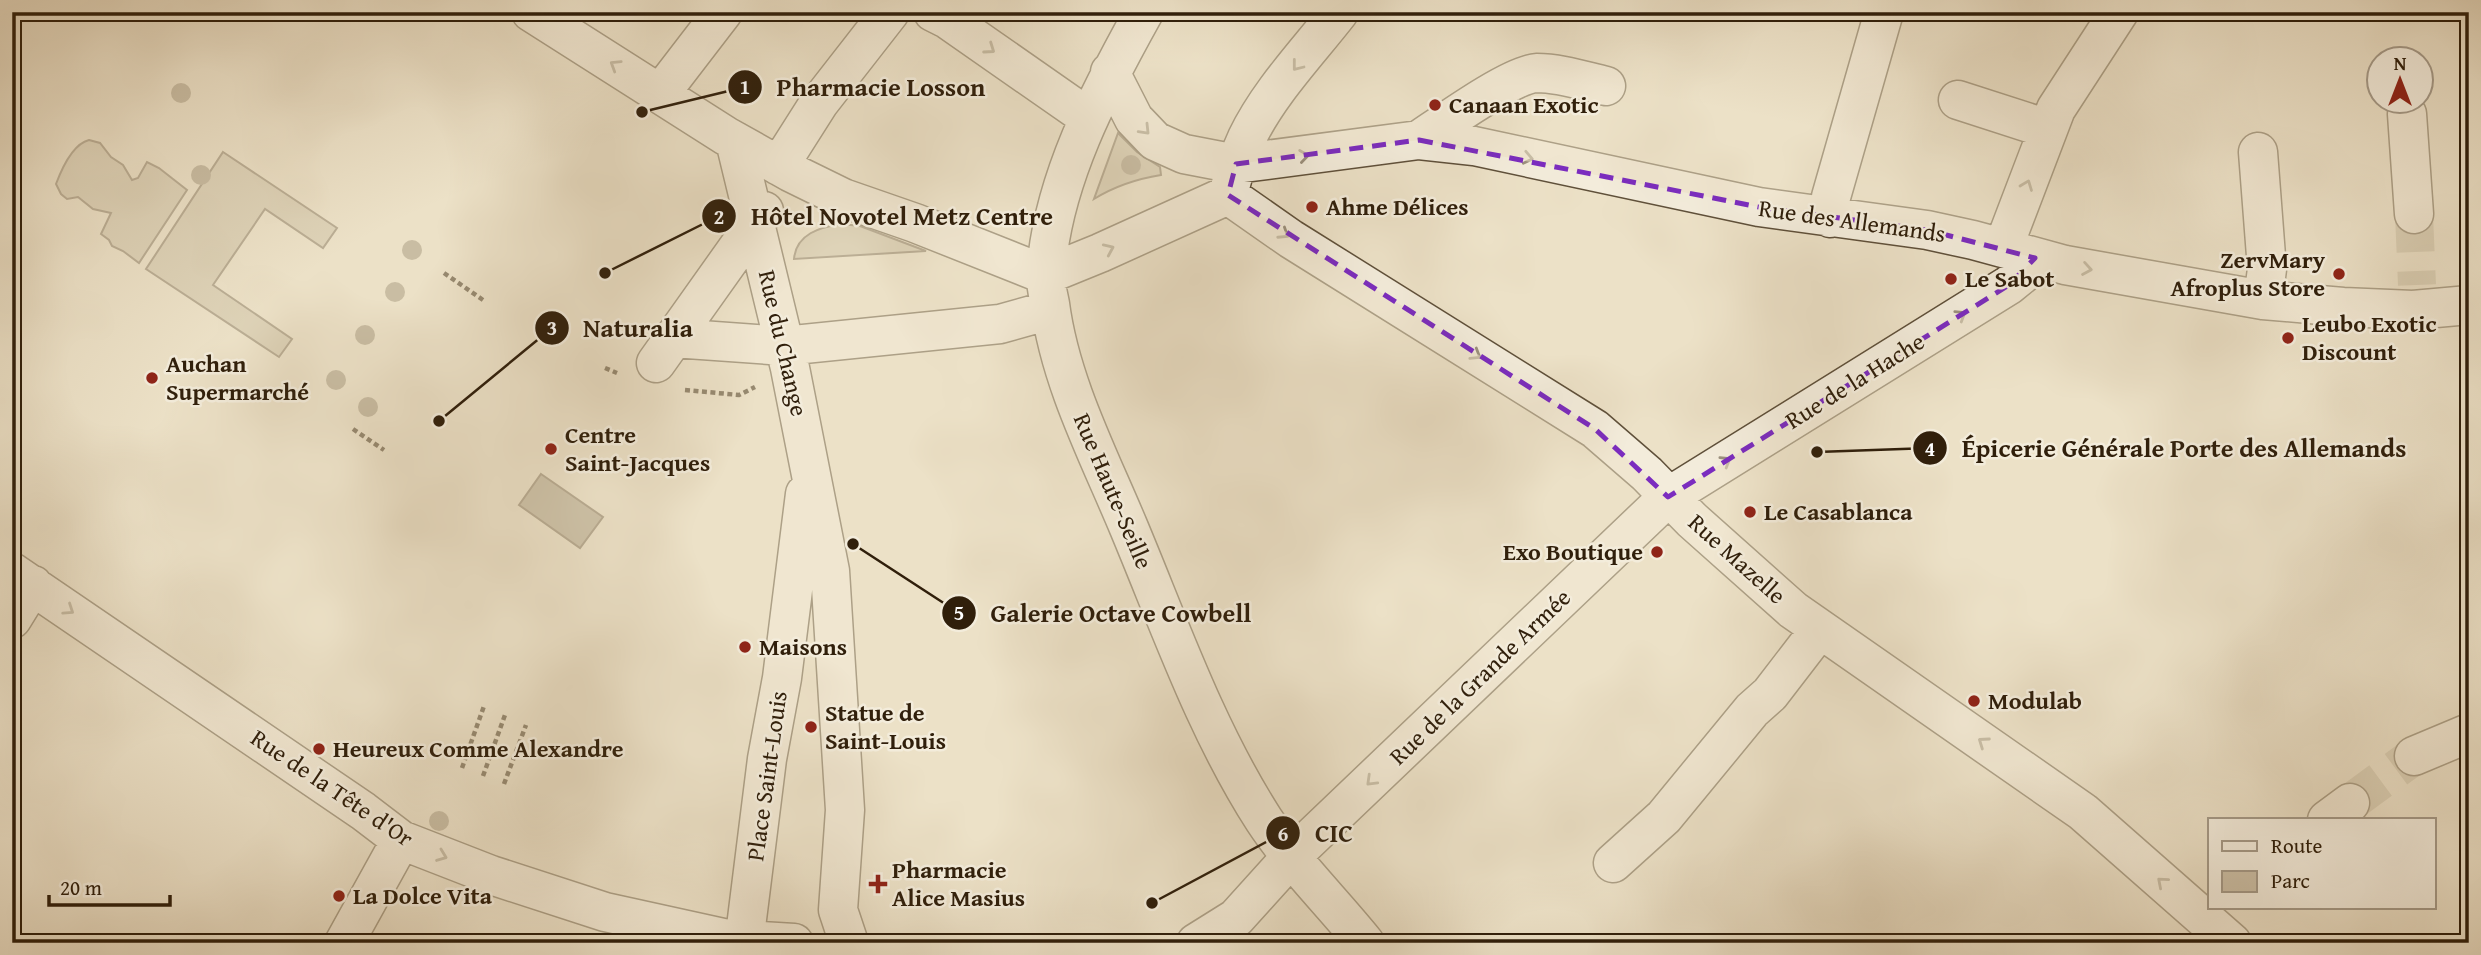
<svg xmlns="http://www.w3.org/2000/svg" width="2481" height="955" font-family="'Gentium Book Plus',serif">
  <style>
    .green { fill: #ccc0a7; stroke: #7e7059; stroke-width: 2 }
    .water { fill: #ac9f87; stroke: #7a6c55; stroke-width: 2 }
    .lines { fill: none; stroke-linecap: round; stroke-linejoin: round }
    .minor-tunnel { stroke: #c6baa1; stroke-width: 38; stroke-dasharray: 38 19; stroke-linecap: butt }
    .minor-casing { stroke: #5f503a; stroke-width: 41 }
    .path { stroke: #301f0b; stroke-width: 4.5; stroke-dasharray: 5 3.5; stroke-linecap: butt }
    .minor { stroke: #f3ecdb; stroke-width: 38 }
    .tree { fill: #9e9179 }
    .oneway { stroke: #9b907d }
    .marked { fill: none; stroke: #7b2cbf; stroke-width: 5; stroke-dasharray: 14 9; stroke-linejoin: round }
    .poi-dot { fill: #8f2418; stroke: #f3ecdb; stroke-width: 2.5 }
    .labels { text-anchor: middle; stroke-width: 5; stroke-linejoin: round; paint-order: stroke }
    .poi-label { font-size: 24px; font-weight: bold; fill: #301f0b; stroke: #f3ecdb; text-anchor: start }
    .street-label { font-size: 24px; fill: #301f0b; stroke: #f3ecdb }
    .leader { fill: none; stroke: #301f0b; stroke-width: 2.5 }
    .callout-dot { fill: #301f0b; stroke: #f3ecdb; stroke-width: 2.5 }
    .mark-label { font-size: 21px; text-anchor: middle; font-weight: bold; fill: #fff }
    .callout-label { font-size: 26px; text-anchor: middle; font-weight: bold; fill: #301f0b; stroke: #f3ecdb; stroke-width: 5; stroke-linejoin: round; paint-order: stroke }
  </style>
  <rect width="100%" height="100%" fill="#ece1c7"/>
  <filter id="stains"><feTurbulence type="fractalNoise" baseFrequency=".00286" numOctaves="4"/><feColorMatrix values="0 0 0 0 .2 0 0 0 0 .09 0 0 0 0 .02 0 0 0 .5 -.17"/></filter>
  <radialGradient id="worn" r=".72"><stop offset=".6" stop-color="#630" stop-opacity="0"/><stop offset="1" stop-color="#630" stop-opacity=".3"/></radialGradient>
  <path class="green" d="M1118,133l19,19 23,15 1,8c-25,4 -46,11 -67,24z
    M89,140l11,3 11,14 12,8 9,15 6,-2 9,-16 12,6 28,22 -48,73 -16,-12 -11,-5 -3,-6 -8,-6 10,-21 -18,-4 -15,-12 -11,2 -6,-5 -5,-10c6,-16 17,-40 33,-44z
    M223,152l114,76 -14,20 -58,-39 -52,76 79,54 -13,18 -133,-88z
    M842,224l18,2 66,25 -132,8c2,-25 26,-32 48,-35z"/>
  <path class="water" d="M541,474l62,43 -23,31 -61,-43z"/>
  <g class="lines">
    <path class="minor-tunnel" d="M2414,214l3,71
      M2350,803l64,-47"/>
    <g class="minor-casing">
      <path id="minor" d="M531,12l195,124 64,36 53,26 72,25 131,52
        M933,12l14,7 142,99
        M1144,12c-44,79 -92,169 -98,261 -1,10 2,21 4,31 10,78 49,152 79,224 41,98 77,202 135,292 29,44 68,82 101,123
        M1110,72l24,47 21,22 29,13 52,10 183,-24 55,6 285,61 168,23 46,10 92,25 198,35 80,7 70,3 56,-5
        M660,94l63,-82
        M1958,100l90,29
        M2407,114l7,100
        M1419,140c24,-16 93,-66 118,-67 23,0 47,8 69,13
        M735,141l55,227 40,203 15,239 -7,100 11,33
        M2258,152l9,117 -4,31
        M779,166l40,-63 71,-91
        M1228,195l63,44 304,190 52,45 45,46 101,90 290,202 149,131
        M1830,218l1,-21 53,-185
        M2003,248l53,-139 63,-97
        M1046,275l54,-22 128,-58c5,-20 10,-38 19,-57 22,-46 61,-86 92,-126
        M673,338l111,8 216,-22 50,-14
        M656,363l108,-152
        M12,572l351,239 38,29 90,35 114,37 123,27 66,4
        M12,619l21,-34
        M2414,756l55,-23
        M2327,820l23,-17
        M1613,863l51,-46 88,-107 18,-16 50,-65
        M344,943l57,-103
        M744,943l23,-184 15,-81 23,-184
        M1196,943l40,-25 56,-62 376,-359 341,-212 16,-13 10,-14"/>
    </g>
    <path class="path" d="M444,273l39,27
      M605,368l12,5
      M685,390l54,5 16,-8
      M353,429l31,21
      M462,768l22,-62
      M483,776l22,-61
      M504,784l22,-59"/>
    <use href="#minor" class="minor"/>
  </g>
  <g class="tree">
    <circle cx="181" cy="93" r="10"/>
    <circle cx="1131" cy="165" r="10"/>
    <circle cx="201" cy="175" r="10"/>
    <circle cx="412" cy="250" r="10"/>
    <circle cx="395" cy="292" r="10"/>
    <circle cx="365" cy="335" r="10"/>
    <circle cx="336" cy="380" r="10"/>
    <circle cx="368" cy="407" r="10"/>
    <circle cx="439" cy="821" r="10"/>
  </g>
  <defs><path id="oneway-chevron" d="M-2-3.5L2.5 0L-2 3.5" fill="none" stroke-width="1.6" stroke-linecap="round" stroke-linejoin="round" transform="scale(1.75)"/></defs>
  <g class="oneway">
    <use href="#oneway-chevron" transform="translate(990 49) rotate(35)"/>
    <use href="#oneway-chevron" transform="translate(615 65) rotate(-148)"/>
    <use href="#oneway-chevron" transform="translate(1297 66) rotate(128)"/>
    <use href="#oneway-chevron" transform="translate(1145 130) rotate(46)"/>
    <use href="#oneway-chevron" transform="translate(1304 156) rotate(-8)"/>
    <use href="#oneway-chevron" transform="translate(1528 158) rotate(12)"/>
    <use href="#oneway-chevron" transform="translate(2027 185) rotate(-69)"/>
    <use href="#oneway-chevron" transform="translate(1284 234) rotate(33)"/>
    <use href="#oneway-chevron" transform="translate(1109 249) rotate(-24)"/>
    <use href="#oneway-chevron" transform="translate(2087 269) rotate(10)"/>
    <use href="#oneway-chevron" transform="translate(1961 315) rotate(-32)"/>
    <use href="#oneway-chevron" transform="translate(1476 355) rotate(32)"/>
    <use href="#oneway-chevron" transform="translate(1726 461) rotate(-31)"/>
    <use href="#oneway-chevron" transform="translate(69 610) rotate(34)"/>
    <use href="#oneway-chevron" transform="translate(1983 742) rotate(-145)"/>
    <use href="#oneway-chevron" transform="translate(1371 781) rotate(136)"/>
    <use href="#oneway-chevron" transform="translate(442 856) rotate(21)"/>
    <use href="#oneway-chevron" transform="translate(2162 882) rotate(-139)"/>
  </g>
  <path d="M0 0H2481V955H0ZM1419,140l340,67 168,23 108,28 -26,27 -341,212 -73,-68 -367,-234 8,-31z" fill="#ece1c7" fill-opacity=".55" fill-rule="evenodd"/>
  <path class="marked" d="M1419,140l340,67 168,23 108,28 -26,27 -341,212 -73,-68 -367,-234 8,-31z"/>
  <g class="poi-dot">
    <circle cx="1435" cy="105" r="7"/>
    <circle cx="1312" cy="207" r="7"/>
    <circle cx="2339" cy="274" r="7"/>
    <circle cx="1951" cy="279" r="7"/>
    <circle cx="2288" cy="338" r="7"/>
    <circle cx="152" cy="378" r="7"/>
    <circle cx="551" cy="449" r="7"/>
    <circle cx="1750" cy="512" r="7"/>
    <circle cx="1657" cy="552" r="7"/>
    <circle cx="745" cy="647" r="7"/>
    <circle cx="1974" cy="701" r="7"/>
    <circle cx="811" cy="727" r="7"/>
    <circle cx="319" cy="749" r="7"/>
    <path d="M874.5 873.5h7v7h7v7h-7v7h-7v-7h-7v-7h7z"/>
    <circle cx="339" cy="896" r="7"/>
  </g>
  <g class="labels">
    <g class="poi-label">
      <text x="1449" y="113">Canaan Exotic</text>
      <text x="1326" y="215">Ahme Délices</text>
      <text x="2325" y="268" text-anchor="end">ZervMary<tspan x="2325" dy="28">Afroplus Store</tspan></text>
      <text x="1965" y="287">Le Sabot</text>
      <text x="2302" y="332">Leubo Exotic<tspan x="2302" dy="28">Discount</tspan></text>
      <text x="166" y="372">Auchan<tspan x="166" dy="28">Supermarché</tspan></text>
      <text x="565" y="443">Centre<tspan x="565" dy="28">Saint-Jacques</tspan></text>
      <text x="1764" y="520">Le Casablanca</text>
      <text x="1643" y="560" text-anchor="end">Exo Boutique</text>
      <text x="759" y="655">Maisons</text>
      <text x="1988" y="709">Modulab</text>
      <text x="825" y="721">Statue de<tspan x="825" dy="28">Saint-Louis</tspan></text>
      <text x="333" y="757">Heureux Comme Alexandre</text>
      <text x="892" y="878">Pharmacie<tspan x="892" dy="28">Alice Masius</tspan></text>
      <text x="353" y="904">La Dolce Vita</text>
    </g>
    <g class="street-label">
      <text transform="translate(1852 221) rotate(8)" y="8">Rue des Allemands</text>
      <text transform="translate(783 343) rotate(77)" y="8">Rue du Change</text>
      <text transform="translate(1855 381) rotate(-32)" y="8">Rue de la Hache</text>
      <text transform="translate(1113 491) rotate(67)" y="8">Rue Haute-Seille</text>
      <text transform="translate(1737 559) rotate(42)" y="8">Rue Mazelle</text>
      <text transform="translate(1480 677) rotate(-44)" y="8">Rue de la Grande Armée</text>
      <text transform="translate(767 776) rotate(-82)" y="8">Place Saint-Louis</text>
      <text transform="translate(332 788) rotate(34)" y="8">Rue de la Tête d'Or</text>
    </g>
  </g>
  <path class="leader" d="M642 112L745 87M605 273L719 216M439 421L552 328M1817 452L1930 448M853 544L959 613M1152 903L1283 833"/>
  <g class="callout-dot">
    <circle cx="642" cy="112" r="7"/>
    <circle cx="605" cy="273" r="7"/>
    <circle cx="439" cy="421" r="7"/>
    <circle cx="1817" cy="452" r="7"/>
    <circle cx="853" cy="544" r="7"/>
    <circle cx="1152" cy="903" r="7"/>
    <circle cx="745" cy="87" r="18"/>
    <circle cx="719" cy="216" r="18"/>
    <circle cx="552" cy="328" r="18"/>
    <circle cx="1930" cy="448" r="18"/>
    <circle cx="959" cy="613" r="18"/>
    <circle cx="1283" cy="833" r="18"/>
  </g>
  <g class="mark-label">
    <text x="745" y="94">1</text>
    <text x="719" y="224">2</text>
    <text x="552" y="335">3</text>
    <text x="1930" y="456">4</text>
    <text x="959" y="620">5</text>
    <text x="1283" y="841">6</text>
  </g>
  <g class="callout-label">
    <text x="881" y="96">Pharmacie Losson</text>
    <text x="902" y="225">Hôtel Novotel Metz Centre</text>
    <text x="638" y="337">Naturalia</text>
    <text x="2184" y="457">Épicerie Générale Porte des Allemands</text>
    <text x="1121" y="622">Galerie Octave Cowbell</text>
    <text x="1334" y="842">CIC</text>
  </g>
  <rect width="2481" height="955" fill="none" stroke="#ece1c7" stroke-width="42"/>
  <rect x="14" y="14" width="2453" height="927" fill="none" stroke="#301f0b" stroke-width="3.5"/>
  <rect x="21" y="21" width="2439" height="913" fill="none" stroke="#301f0b" stroke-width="2"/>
  <rect x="2208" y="818" width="228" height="91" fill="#f3ecdb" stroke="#a59a88" stroke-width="2"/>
  <rect x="2222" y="841" width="35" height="10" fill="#f3ecdb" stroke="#a59a88" stroke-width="2"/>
  <text x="2271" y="853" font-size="21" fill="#301f0b">Route</text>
  <rect x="2222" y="871" width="35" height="21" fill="#ccc0a7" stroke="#a59a88" stroke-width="2"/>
  <text x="2271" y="888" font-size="21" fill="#301f0b">Parc</text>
  <g transform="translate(2400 80)"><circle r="33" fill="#f3ecdb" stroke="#a59a88" stroke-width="2"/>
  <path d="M0-5L12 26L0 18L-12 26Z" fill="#8f2418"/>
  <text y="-10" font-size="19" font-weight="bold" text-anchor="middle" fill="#301f0b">N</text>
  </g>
  <path d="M49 895v10h121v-10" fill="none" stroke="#301f0b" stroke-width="3.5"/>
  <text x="60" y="895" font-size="21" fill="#301f0b" stroke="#f3ecdb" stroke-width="5" paint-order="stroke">20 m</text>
  <rect width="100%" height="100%" filter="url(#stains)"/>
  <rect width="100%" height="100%" fill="url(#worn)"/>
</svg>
